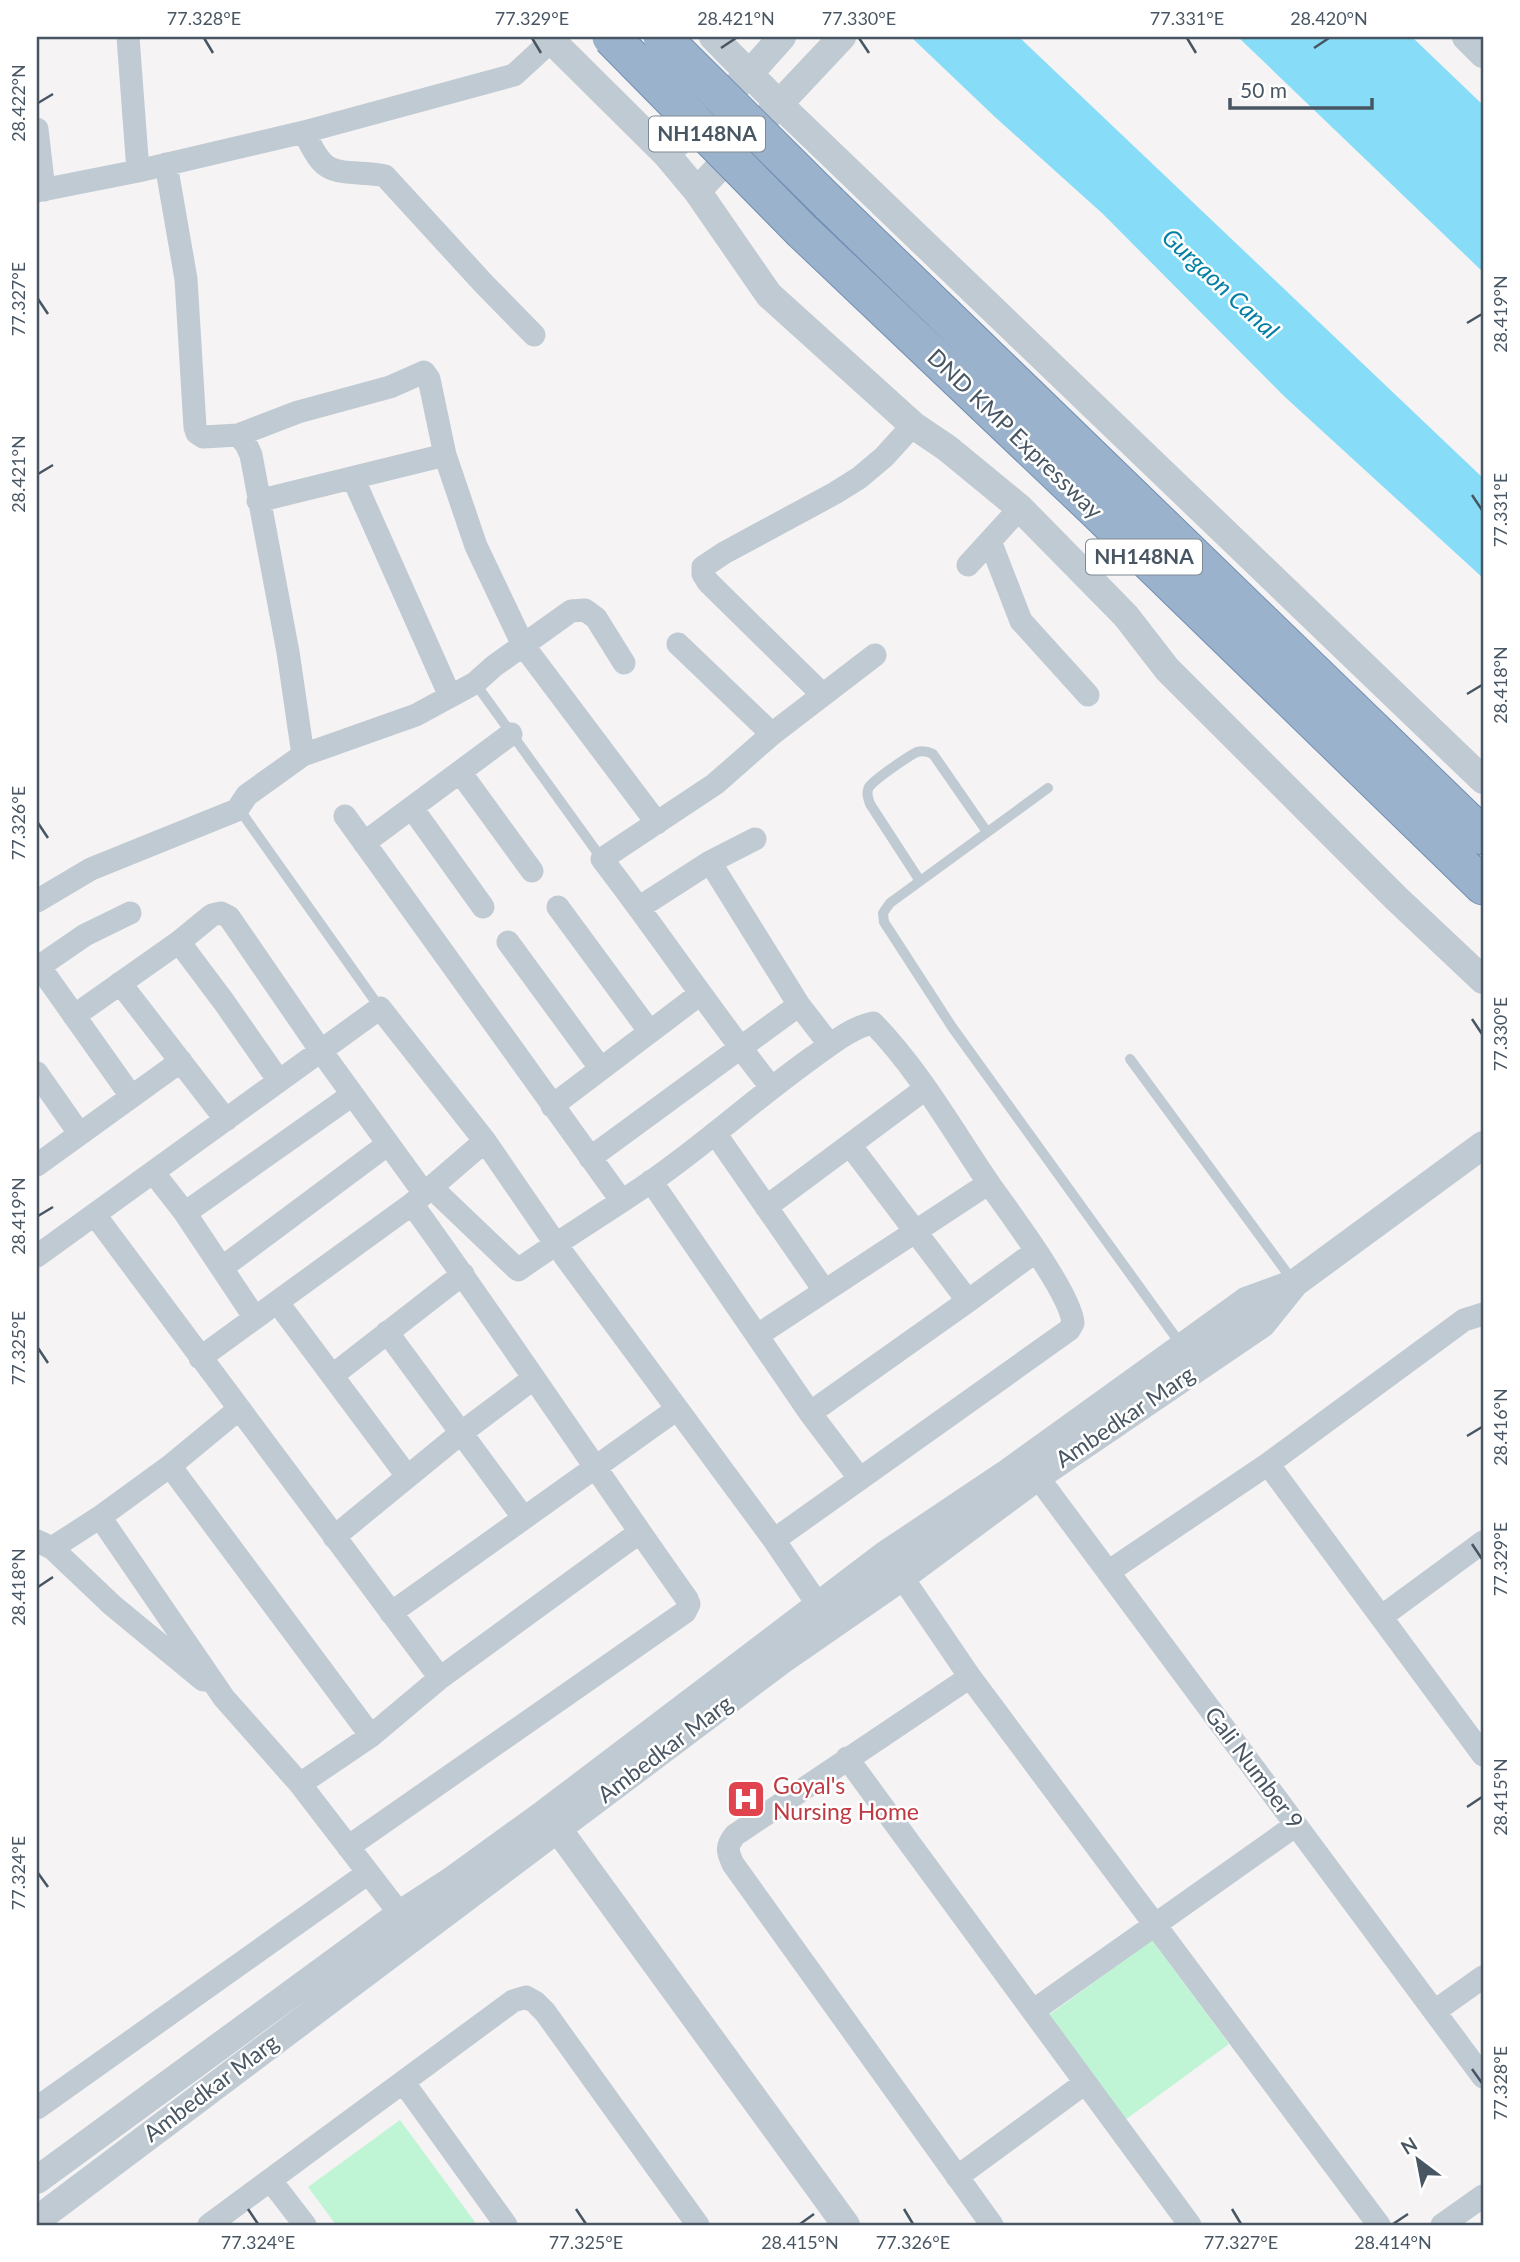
<svg xmlns="http://www.w3.org/2000/svg" width="1520" height="2262" font-family="Lato,sans-serif">
  <style>
    .park { fill: #bff5d5 }
    .water { fill: #87ddf7 }
    .lines { fill: none; stroke-linecap: round; stroke-linejoin: round }
    .trunk-casing { stroke: #718fb2; stroke-width: 39 }
    .service { stroke: #c0cad3; stroke-width: 10 }
    .minor { stroke: #c0cad3; stroke-width: 23 }
    .tertiary { stroke: #c0cad3; stroke-width: 28 }
    .trunk { stroke: #9bb2cd; stroke-width: 37 }
    .trunk-bridge-casing { stroke: #718fb2; stroke-width: 39; stroke-linecap: butt }
    .trunk-bridge { stroke: #9bb2cd; stroke-width: 37 }
    .ticks { fill: none; stroke: #485663; stroke-width: 2.5 }
    .labels { text-anchor: middle; stroke-width: 5; stroke-linejoin: round; paint-order: stroke }
    .shield { fill: #fff; stroke: #7f8992; stroke-width: 2 }
    .shield-label { font-size: 21px; font-weight: bold; fill: #485663 }
    .street-label { font-size: 23px; fill: #485663; stroke: #fff }
    .health-label { font-size: 23px; fill: #be3a42; stroke: #fff; text-anchor: start }
    .water-label { font-size: 24px; font-style: italic; fill: #037fa4; stroke: #fff }
    .neatline { fill: none; stroke: #485663; stroke-width: 2.5 }
    .ticks-label { font-size: 18px; text-anchor: middle; fill: #485663 }
  </style>
  <rect width="100%" height="100%" fill="#f5f3f3"/>
  <path class="park" d="M1152,1940l77,104 -104,76 -76,-105z
    M400,2120l75,102 -4,3h-135l-28,-38z"/>
  <path class="water" d="M911,37h108l464,441v100l-198,-181 -182,-183 -108,-97z
    M1238,37h174l71,68v167z"/>
  <g class="lines">
    <g class="trunk-casing">
      <path id="trunk" d="M829,203l654,633
        M802,231l296,281 385,374"/>
    </g>
    <path class="service" d="M475,683l127,176
      M1048,788l-158,115 -7,10 1,9 68,105 230,319
      M237,810l7,6 136,192
      M920,881l-50,-77c-2,-6 -4,-11 -1,-17 6,-8 38,-30 48,-35 6,-2 10,-1 16,2l54,78
      M1130,1059l163,222"/>
    <path class="minor" d="M128,37l10,134
      M37,129l7,61
      M304,132c5,10 10,21 17,29 14,17 44,9 64,15l99,108 50,51
      M37,191l101,-20 166,-39 210,-57 37,-34
      M238,435l60,-23 92,-25 34,-15 5,7 16,76 31,91 47,99 134,178
      M353,478l97,218
      M258,501l187,-46
      M990,541l31,80 67,74
      M968,565l52,-57
      M678,644l94,90
      M823,695l-115,-113 -5,-8v-7l21,-14 111,-60 24,-15 25,-21 29,-32
      M303,755l113,-40 59,-32 19,-17 77,-55 14,-1 11,8 28,45
      M460,772l72,99
      M412,808l71,99
      M345,816l276,384
      M364,843l147,-109
      M710,862l89,143 31,40
      M37,901l54,-32 146,-59 10,-15 56,-40 -15,-103 -37,-197 -5,-11 -8,-9 -35,2 -6,-4 -2,-6 -9,-148 -20,-115
      M558,907l92,125
      M640,907l70,-45 45,-23
      M179,942l45,60 55,79
      M508,942l93,127
      M39,966l92,130
      M37,968l48,-33 45,-22
      M120,983l106,137
      M74,1016l105,-74 33,-27 9,-2 8,4 92,134 103,142
      M37,1073l42,60
      M771,1087c-59,-74 -111,-153 -169,-228l113,-75 57,-50 103,-79
      M552,1106l148,-112
      M715,1133l109,157
      M850,1145l118,156
      M590,1158l209,-153
      M37,1165l144,-104
      M153,1172l32,41 70,105
      M651,1181l159,232 50,66
      M431,1187l87,83c44,-31 90,-59 134,-89 56,-39 106,-85 161,-124 17,-12 39,-30 60,-34 46,47 80,108 117,162 19,27 81,109 83,138l-4,7 -295,210
      M766,1207l159,-118
      M185,1213l167,-118
      M95,1215l345,463
      M37,1256l343,-248 105,133 70,102 219,297 53,78
      M223,1267l165,-123
      M278,1303l129,173
      M387,1332l136,185
      M758,1335l231,-152
      M200,1358l212,-154 73,-63
      M333,1375l130,-101
      M810,1413l158,-112 68,-50
      M1028,1464l455,613
      M1268,1464l215,291
      M170,1466l69,-57
      M100,1517l124,181 76,86 100,130
      M334,1537l127,-104 73,-55
      M37,1541l15,7 60,57 91,75
      M52,1548l48,-31 70,-51 201,270
      M1108,1572l160,-108 196,-144 19,-6
      M902,1577l68,100 409,548
      M391,1613l286,-204
      M1381,1617l102,-75
      M970,1677l-235,158c-9,11 -8,16 -2,29l259,361
      M847,1758l343,467
      M300,1784l71,-48 69,-58 200,-146
      M348,1847l337,-235 4,-8 -2,-5c-93,-131 -181,-265 -275,-395
      M1033,2011l263,-186
      M1435,2011l48,-34
      M404,2083l102,142
      M37,2108l331,-235
      M957,2177l128,-94
      M271,2181l34,44
      M209,2225l304,-224 13,-4 9,5 10,10 153,213
      M1442,2225l41,-29"/>
    <path class="tertiary" d="M548,37l118,117 31,37 72,104 144,130 34,23 73,60 106,108 41,53 229,229 87,82
      M713,37l67,68 703,675
      M1466,37l17,17
      M666,154l83,-80 33,-37
      M697,191l145,-154
      M547,1814l299,411
      M37,2180l363,-266 51,-33 94,-68 340,-258 121,-81 240,-173 49,-18
      M37,2220l745,-560 120,-83 135,-100 225,-153 33,-41 188,-138"/>
    <use href="#trunk" class="trunk"/>
    <g class="trunk-bridge-casing">
      <path id="trunk-bridge" d="M611,37l191,194
        M662,37l167,166"/>
    </g>
    <use href="#trunk-bridge" class="trunk-bridge"/>
  </g>
  <path class="ticks" d="M204,38l9,15M532,38l9,15M859,38l10,15M1187,38l9,15M721,48l15,-10M1314,48l15,-10M38,103l15,-9M38,299l10,15M1467,323l15,-9M38,474l15,-9M1472,495l10,15M1467,694l15,-9M38,823l10,15M1472,1019l10,15M38,1216l15,-9M38,1348l10,15M1467,1436l15,-9M1472,1544l10,15M38,1587l15,-10M1467,1807l15,-10M38,1873l10,14M1472,2069l10,14M248,2209l10,15M576,2209l10,15M904,2209l9,15M1232,2209l9,15M800,2224l14,-10M1393,2224l15,-10"/>
  <defs>
    <g id="hospital-square" transform="scale(2.0125)"><rect x="-9" y="-9" width="18" height="18" rx="4" fill="#e0444e" stroke="#fff"/><path d="M-5-5h3v3.5h4V-5h3V5h-3V1.5h-4V5h-3Z" fill="#fff"/></g>
  </defs>
  <g fill-rule="evenodd">
    <use href="#hospital-square" x="746" y="1799"/>
  </g>
  <g class="labels">
    <g class="shield">
      <rect x="649" y="116.5" width="116" height="35" rx="5"/>
      <rect x="1086" y="539.5" width="116" height="35" rx="5"/>
    </g>
    <g class="shield-label">
      <text x="707" y="141">NH148NA</text>
      <text x="1144" y="564">NH148NA</text>
    </g>
    <g class="street-label">
      <text transform="translate(1015 434) rotate(44)" y="8">DND KMP Expressway</text>
      <text transform="translate(1125 1417) rotate(-34)" y="8">Ambedkar Marg</text>
      <text transform="translate(665 1749) rotate(-37)" y="8">Ambedkar Marg</text>
      <text transform="translate(1254 1768) rotate(53)" y="8">Gali Number 9</text>
      <text transform="translate(211 2088) rotate(-37)" y="8">Ambedkar Marg</text>
    </g>
    <g class="health-label">
      <text x="773" y="1794">Goyal's<tspan x="773" dy="26">Nursing Home</tspan></text>
    </g>
    <g class="water-label">
      <text transform="translate(1220 284) rotate(43)" y="8">Gurgaon Canal</text>
    </g>
  </g>
  <rect width="1520" height="2262" fill="none" stroke="#ffffff" stroke-width="77"/>
  <g transform="translate(1418 2160) rotate(328)" stroke="#ffffff" stroke-width="5" paint-order="stroke">
  <path d="M0-5L12 26L0 18L-12 26Z" fill="#485663"/>
  <text y="-10" font-size="19" font-weight="bold" text-anchor="middle" fill="#485663">N</text>
  </g>
  <path d="M1230 98v10h142v-10" fill="none" stroke="#485663" stroke-width="3.5"/>
  <text x="1240" y="98" font-size="21" fill="#485663" stroke="#ffffff" stroke-width="5" paint-order="stroke">50 m</text>
  <rect x="38" y="38" width="1444" height="2186" class="neatline"/>
  <g class="ticks-label">
    <text x="204" y="25">77.328°E</text>
    <text x="532" y="25">77.329°E</text>
    <text x="736" y="25">28.421°N</text>
    <text x="859" y="25">77.330°E</text>
    <text x="1187" y="25">77.331°E</text>
    <text x="1329" y="25">28.420°N</text>
    <text transform="translate(19 103) rotate(-90)" y="6">28.422°N</text>
    <text transform="translate(19 299) rotate(-90)" y="6">77.327°E</text>
    <text transform="translate(1501 314) rotate(-90)" y="6">28.419°N</text>
    <text transform="translate(19 474) rotate(-90)" y="6">28.421°N</text>
    <text transform="translate(1501 510) rotate(-90)" y="6">77.331°E</text>
    <text transform="translate(1501 685) rotate(-90)" y="6">28.418°N</text>
    <text transform="translate(19 823) rotate(-90)" y="6">77.326°E</text>
    <text transform="translate(1501 1034) rotate(-90)" y="6">77.330°E</text>
    <text transform="translate(19 1216) rotate(-90)" y="6">28.419°N</text>
    <text transform="translate(19 1348) rotate(-90)" y="6">77.325°E</text>
    <text transform="translate(1501 1427) rotate(-90)" y="6">28.416°N</text>
    <text transform="translate(1501 1559) rotate(-90)" y="6">77.329°E</text>
    <text transform="translate(19 1587) rotate(-90)" y="6">28.418°N</text>
    <text transform="translate(1501 1797) rotate(-90)" y="6">28.415°N</text>
    <text transform="translate(19 1873) rotate(-90)" y="6">77.324°E</text>
    <text transform="translate(1501 2083) rotate(-90)" y="6">77.328°E</text>
    <text x="258" y="2249">77.324°E</text>
    <text x="586" y="2249">77.325°E</text>
    <text x="800" y="2249">28.415°N</text>
    <text x="913" y="2249">77.326°E</text>
    <text x="1241" y="2249">77.327°E</text>
    <text x="1393" y="2249">28.414°N</text>
  </g>
</svg>
